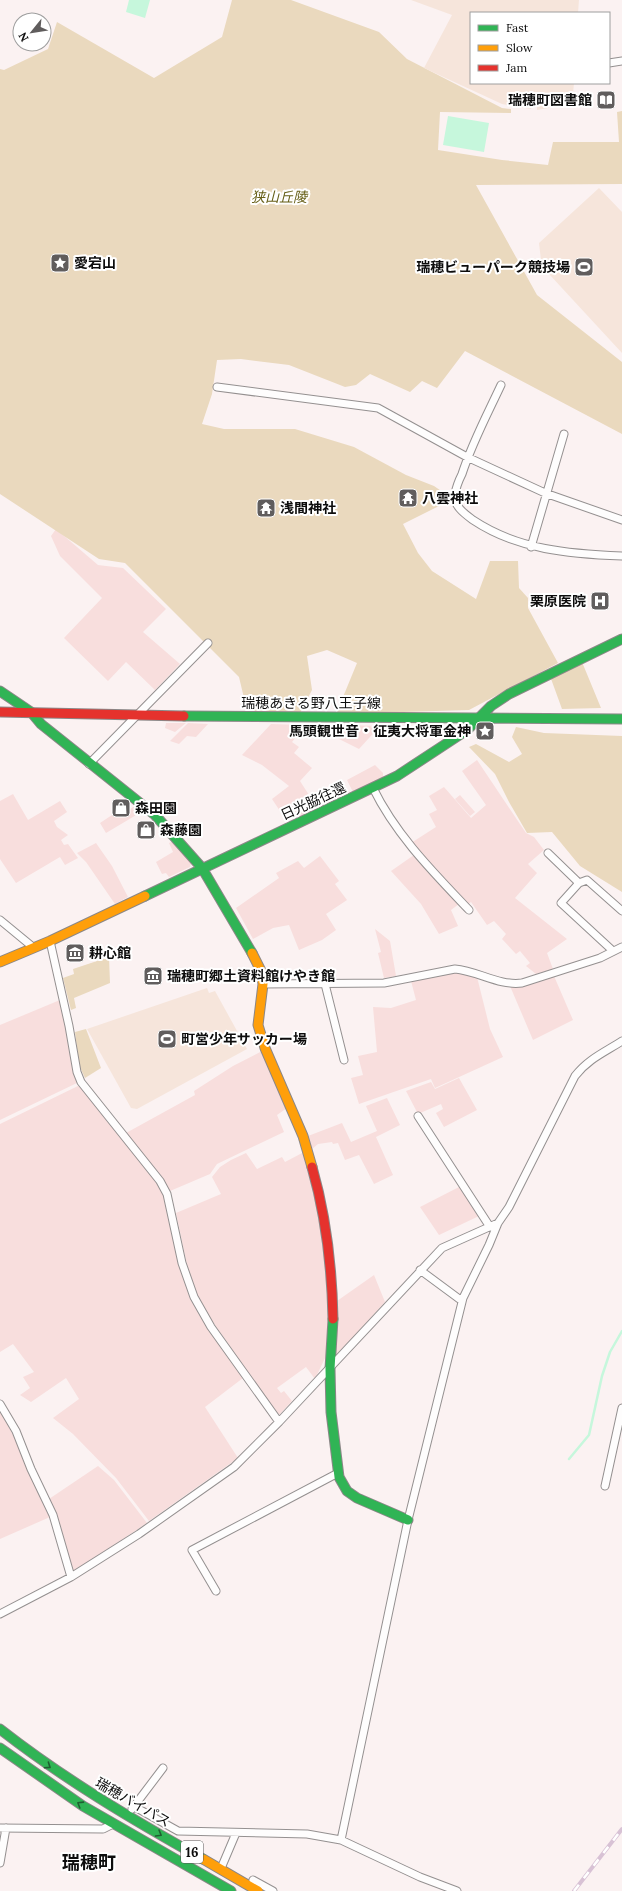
<svg xmlns="http://www.w3.org/2000/svg" width="622" height="1891" font-family="Lora,'Noto Sans JP',serif">
  <style>
    .farmland { fill: #f8dedd }
    .forest { fill: #ead9be }
    .pitch { fill: #f6e5db }
    .water { fill: #c6f7dc }
    .lines { fill: none; stroke-linecap: round; stroke-linejoin: round }
    .stream { stroke: #c6f7dc; stroke-width: 2.5 }
    .street-casing { stroke: #949090; stroke-width: 9 }
    .fast-casing { stroke: #8b8787; stroke-width: 11 }
    .slow-casing { stroke: #8b8787; stroke-width: 11 }
    .jam-casing { stroke: #8b8787; stroke-width: 11 }
    .street { stroke: #fefdfd; stroke-width: 7 }
    .fast { stroke: #30b455; stroke-width: 9 }
    .slow { stroke: #ff9f0a; stroke-width: 9 }
    .jam { stroke: #e5322d; stroke-width: 9 }
    .rail-casing { stroke: #d8c2d5; stroke-width: 4 }
    .rail { stroke: #fff; stroke-width: 2.5; stroke-dasharray: 8; stroke-linecap: butt }
    .oneway { stroke: #1e6031 }
    .labels { text-anchor: middle; stroke-width: 4; stroke-linejoin: round; paint-order: stroke }
    .shield { fill: #fff; stroke: #565656; stroke-width: 1 }
    .shield-label { font-size: 13px; font-weight: bold; fill: #0d0d0d }
    .poi-label { font-size: 14px; font-weight: bold; fill: #0d0d0d; stroke: #fff; text-anchor: start }
    .park-label { font-size: 14px; font-style: italic; fill: #68611a; stroke: #fff }
    .street-label { font-size: 14px; fill: #0d0d0d; stroke: #fff }
    .district-label { font-size: 18px; font-weight: bold; fill: #0d0d0d; stroke: #fff }
  </style>
  <rect width="100%" height="100%" fill="#fbf2f2"/>
  <path class="farmland" d="M56,529l42,36 25,3 43,41 -23,23 37,32 -25,26 -29,-28 -18,19 -44,-43 38,-40 -42,-42 -9,-20z
    M166,723h20l-11,9 -10,-4z
    M188,723l20,1 -12,13 -9,-1 -8,8 -9,-3z
    M271,724l30,1 3,2 -12,15 7,5 -5,6 18,15 -12,13 18,28 -19,8 -9,-13 -10,7 -8,-12 17,-13 -27,-21 -20,-10z
    M309,724l71,2 -21,23z
    M477,760l49,73 8,4 10,13 -16,14 9,9 -22,25 52,41 -20,14 6,16 -17,5 -10,-8 4,-3 -10,-12 -4,3 -14,-15 4,-5 -12,-13 -7,4 -16,-23 -4,3 -56,-62 25,-16 -7,-13 8,-4 -8,-14 15,-9 27,31 15,-13 -24,-34z
    M375,765l8,8v4l-30,15 -6,-12z
    M13,794l15,26 32,-19 7,11 -13,9 3,6 11,8 -7,5 3,5 4,-1 10,14 -13,7 -5,-8 -44,26 -16,-24v-58z
    M460,795l15,17 -5,4 -15,-17z
    M136,805l7,6 -37,22 -6,-10 15,-10 4,4z
    M173,841l18,22 -1,4 -21,10 -3,-4 -4,1 -6,-12 17,-10 -4,-9z
    M96,843l16,23 16,31 -13,7 -29,-42 -9,-9z
    M414,855l45,49 -8,6 7,16 -19,8 -18,-30 -30,-33z
    M320,856l19,25 -4,3 12,16 -21,14 10,16 -14,10 -23,10 -10,-25 -16,3 -20,11 -17,-31 43,-30 -3,-5 22,-12 6,7z
    M375,929l15,12 6,35 -12,2 -6,-25 3,-1z
    M451,972l16,1 10,4 13,52 13,28 -68,31 -4,-9 -72,25 -8,-26 12,-3 -5,-19 19,-4 -4,-45 18,1 25,-8 -5,-19z
    M554,976l19,44 -40,20 -23,-54z
    M60,1000l12,64 7,18 -79,38v-95z
    M264,1050l23,58 -10,7 7,17 -67,32 -7,10 -40,17 -44,-58 69,-38 -1,-4 39,-25z
    M459,1078l18,32 -33,17 -8,-14 7,-4 -2,-5 -23,10 -12,-23 25,-9 4,7z
    M80,1085l77,98 7,12 24,94 55,89 -38,29 33,51 -89,63 -33,-43 -43,-44 -20,-16 26,-19 -13,-21 -35,24 -11,-7 10,-7 -7,-11 11,-5 -21,-28 -13,8v-228z
    M387,1098l13,27 -24,12 17,38 -19,9 -15,-29 -14,5 -7,-17 -5,1 -1,-2 -14,2 -6,5 -4,-13 34,-13 9,19 26,-11 -11,-25z
    M304,1152l6,19 13,71 5,62 -2,52 -11,23 -9,-12 -29,21 4,5 3,-2 8,10 -12,13h-3l-69,-99 -11,-20 -10,-30 -11,-52 45,-19 -9,-17 8,-10 11,-7 15,-7 11,16 25,-12 3,5z
    M459,1187l20,29 -40,19 -19,-28z
    M374,1275l11,27 -48,53 -3,-2 3,-52z
    M0,1411l7,11 43,95 -50,22z
    M98,1466l16,14 33,43 -72,48 -3,-2 -13,-46 -10,-24z"/>
  <path class="forest" d="M232,0h59l88,32 28,27 95,49 9,1v4l-71,-1 -2,38 64,10 46,5 5,-23h66l-2,-30 5,-1v73l-146,1 61,110 85,67v72l-157,-83 -28,37 -15,-7 -12,11 -40,-18 -14,11 -11,2 -56,-22 -48,-6 -24,1 -5,34 -10,30 22,5h71l59,18 52,28 28,11 19,13 -50,25 15,29 14,18 44,28 14,-38h28l1,27 9,10v10l30,55 -89,47 -133,4 21,-51 -30,-13 -20,6 5,34 -13,25h-51l-9,-38 -114,-114 -26,-4 -99,-65v-425l4,1 44,-21 9,-27 97,56 68,-41z
    M582,662l19,46 -39,1 -12,-33z
    M516,727l28,6 78,3v156l-42,-26 -28,-34 -25,1 -18,-31 -14,-28 -26,-27 7,-3 33,18 13,-8 -10,-17z
    M109,957l1,26 -36,15 2,10 -5,2 -8,-32 11,-4 -1,-5z
    M86,1029l15,39 -16,10 -6,-13 -4,-33z"/>
  <path class="pitch" d="M411,0h168l-1,13h-107v70h103l-2,21 -35,6v-4h-5l-1,3 -29,-5 -78,-36 28,-53z
    M599,188l23,24v141l-73,-79 -8,-14 -2,-17z
    M207,988l2,5 6,-2 32,58 -110,60 -6,-1 -44,-79z"/>
  <path class="water" d="M129,0h21l-5,18 -19,-6z
    M448,116l41,7 -5,29 -41,-7z"/>
  <g class="lines">
    <path class="stream" d="M569,1459l20,-24 13,-59 8,-24 12,-21"/>
    <g class="street-casing">
      <path id="street" d="M609,63l13,-2
        M501,385c-14,30 -29,58 -39,89 -3,6 -6,14 -7,20 -2,12 10,20 18,26 45,30 97,34 149,36
        M217,387l161,21 89,49 78,36 77,27
        M531,547l33,-113
        M89,764l119,-121
        M373,788c23,47 60,84 96,122
        M548,853l31,30 8,-3 35,31
        M579,883l-18,20 52,48
        M0,920l34,28
        M50,941l19,85 8,46 4,10 79,99 7,13 15,69 12,34 17,30 68,95
        M263,984l121,-1 71,-14c23,2 44,17 67,14l78,-25 22,-11
        M325,984l19,76
        M418,1116l72,111
        M420,1270l42,31
        M0,1404l16,27 15,38 22,46 18,62
        M605,1486l17,-78
        M216,1591l-24,-41 146,-77
        M0,1614l71,-37 68,-43 95,-67 45,-45 163,-174 56,-25
        M135,1807l43,24 129,3 34,6 79,37 37,14
        M132,1809l31,-41
        M0,1828l103,1 10,-5
        M341,1840l67,-320 55,-222 26,-53 9,-22 11,-16 66,-131c13,-17 30,-24 47,-35
        M0,1863l6,-35
        M222,1866l14,-33
        M253,1880l20,11"/>
    </g>
    <g class="fast-casing">
      <path id="fast" d="M0,691l31,21 10,12 114,91 47,53 50,85
        M184,716l438,3
        M145,896l252,-120 70,-46 24,-24 18,-12 113,-55
        M333,1319l-3,50 1,43 8,65 8,14 10,7 51,22
        M0,1729c64,50 133,91 203,130
        M0,1748l83,58 148,85"/>
    </g>
    <g class="slow-casing">
      <path id="slow" d="M252,953l9,18 2,13 -5,41 7,23 38,88 9,31
        M0,962l50,-21 95,-45
        M203,1859l55,32"/>
    </g>
    <g class="jam-casing">
      <path id="jam" d="M0,712l184,4
        M312,1167c14,49 20,102 21,152"/>
    </g>
    <use href="#street" class="street"/>
    <use href="#fast" class="fast"/>
    <use href="#slow" class="slow"/>
    <use href="#jam" class="jam"/>
    <g class="rail-casing">
      <path id="rail" d="M574,1891l48,-62"/>
    </g>
    <use href="#rail" class="rail"/>
  </g>
  <defs><path id="oneway-chevron" d="M-2-3.5L2.5 0L-2 3.5" fill="none" stroke-width="1.6" stroke-linecap="round" stroke-linejoin="round"/></defs>
  <g class="oneway">
    <use href="#oneway-chevron" transform="translate(48 1766) rotate(34)"/>
    <use href="#oneway-chevron" transform="translate(80 1804) rotate(-148)"/>
    <use href="#oneway-chevron" transform="translate(159 1834) rotate(30)"/>
  </g>
  <defs>
    <g id="library-square" transform="scale(1)"><rect x="-9" y="-9" width="18" height="18" rx="4" fill="#605d5d" stroke="#fff"/><path d="M-6-4Q-3-5.5-.7-3.5V5Q-3 3-6 4ZM6-4Q3-5.5 .7-3.5V5Q3 3 6 4Z" fill="#fff"/></g>
    <g id="sight-square" transform="scale(1)"><rect x="-9" y="-9" width="18" height="18" rx="4" fill="#605d5d" stroke="#fff"/><path d="M0-6L1.8-2.2L6-1.7L2.9 1.2L3.7 5.4L0 3.3L-3.7 5.4L-2.9 1.2L-6-1.7L-1.8-2.2Z" fill="#fff"/></g>
    <g id="stadium-square" transform="scale(1)"><rect x="-9" y="-9" width="18" height="18" rx="4" fill="#605d5d" stroke="#fff"/><path d="M0-5a6.5 5 0 1 0 0 10a6.5 5 0 1 0 0-10ZM-3.5-1.8h7v3.6h-7Z" fill="#fff"/></g>
    <g id="temple-square" transform="scale(1)"><rect x="-9" y="-9" width="18" height="18" rx="4" fill="#605d5d" stroke="#fff"/><path d="M0-6L5-2H3V0L6.5 2.5H4V6H1.5V3h-3V6H-4V2.5H-6.5L-3 0V-2H-5Z" fill="#fff"/></g>
    <g id="hospital-square" transform="scale(1)"><rect x="-9" y="-9" width="18" height="18" rx="4" fill="#605d5d" stroke="#fff"/><path d="M-5-5h3v3.5h4V-5h3V5h-3V1.5h-4V5h-3Z" fill="#fff"/></g>
    <g id="shop-square" transform="scale(1)"><rect x="-9" y="-9" width="18" height="18" rx="4" fill="#605d5d" stroke="#fff"/><path d="M-5-2.5h2.3a2.7 3.5 0 0 1 5.4 0H5L5.5 6h-11ZM-1.5-2.5h3a1.5 2.3 0 0 0-3 0Z" fill="#fff"/></g>
    <g id="museum-square" transform="scale(1)"><rect x="-9" y="-9" width="18" height="18" rx="4" fill="#605d5d" stroke="#fff"/><path d="M0-6L6-3V-2H-6V-3ZM-5-1h2V3h-2ZM-1-1h2V3h-2ZM3-1h2V3H3ZM-6 4H6V6H-6Z" fill="#fff"/></g>
  </defs>
  <g fill-rule="evenodd">
    <use href="#library-square" x="606" y="100"/>
    <use href="#sight-square" x="60" y="263"/>
    <use href="#stadium-square" x="584" y="267"/>
    <use href="#temple-square" x="408" y="498"/>
    <use href="#temple-square" x="266" y="508"/>
    <use href="#hospital-square" x="600" y="601"/>
    <use href="#sight-square" x="485" y="731"/>
    <use href="#shop-square" x="121" y="808"/>
    <use href="#shop-square" x="146" y="830"/>
    <use href="#museum-square" x="75" y="953"/>
    <use href="#museum-square" x="153" y="976"/>
    <use href="#stadium-square" x="167" y="1039"/>
  </g>
  <g class="labels">
    <rect class="shield" x="181" y="1841" width="22" height="22" rx="3"/>
    <g class="shield-label">
      <text x="192" y="1857">16</text>
    </g>
    <g class="poi-label">
      <text x="592" y="105" text-anchor="end">瑞穂町図書館</text>
      <text x="74" y="268">愛宕山</text>
      <text x="570" y="272" text-anchor="end">瑞穂ビューパーク競技場</text>
      <text x="422" y="503">八雲神社</text>
      <text x="280" y="513">浅間神社</text>
      <text x="586" y="606" text-anchor="end">栗原医院</text>
      <text x="471" y="736" text-anchor="end">馬頭観世音・征夷大将軍金神</text>
      <text x="135" y="813">森田園</text>
      <text x="160" y="835">森藤園</text>
      <text x="89" y="958">耕心館</text>
      <text x="167" y="981">瑞穂町郷土資料館けやき館</text>
      <text x="181" y="1044">町営少年サッカー場</text>
    </g>
    <g class="park-label">
      <text x="279" y="202">狭山丘陵</text>
    </g>
    <g class="street-label">
      <text x="311" y="708">瑞穂あきる野八王子線</text>
      <text transform="translate(313 801) rotate(-25)" y="5">日光脇往還</text>
      <text transform="translate(133 1802) rotate(30)" y="5">瑞穂バイパス</text>
    </g>
    <g class="district-label">
      <text x="89" y="1869">瑞穂町</text>
    </g>
  </g>
  <rect x="470" y="12" width="140" height="72" fill="#ffffff" stroke="#9e9e9e"/>
  <rect x="478" y="25" width="20" height="6" fill="#30b455" stroke="#9e9e9e"/>
  <text x="506" y="32" font-size="12" fill="#0d0d0d">Fast</text>
  <rect x="478" y="45" width="20" height="6" fill="#ff9f0a" stroke="#9e9e9e"/>
  <text x="506" y="52" font-size="12" fill="#0d0d0d">Slow</text>
  <rect x="478" y="65" width="20" height="6" fill="#e5322d" stroke="#9e9e9e"/>
  <text x="506" y="72" font-size="12" fill="#0d0d0d">Jam</text>
  <g transform="translate(32 32) rotate(240)"><circle r="19" fill="#ffffff" stroke="#9e9e9e"/>
  <path d="M0-3L7 15L0 10L-7 15Z" fill="#605d5d"/>
  <text y="-6" font-size="11" font-weight="bold" text-anchor="middle" fill="#0d0d0d">N</text>
  </g>
</svg>
